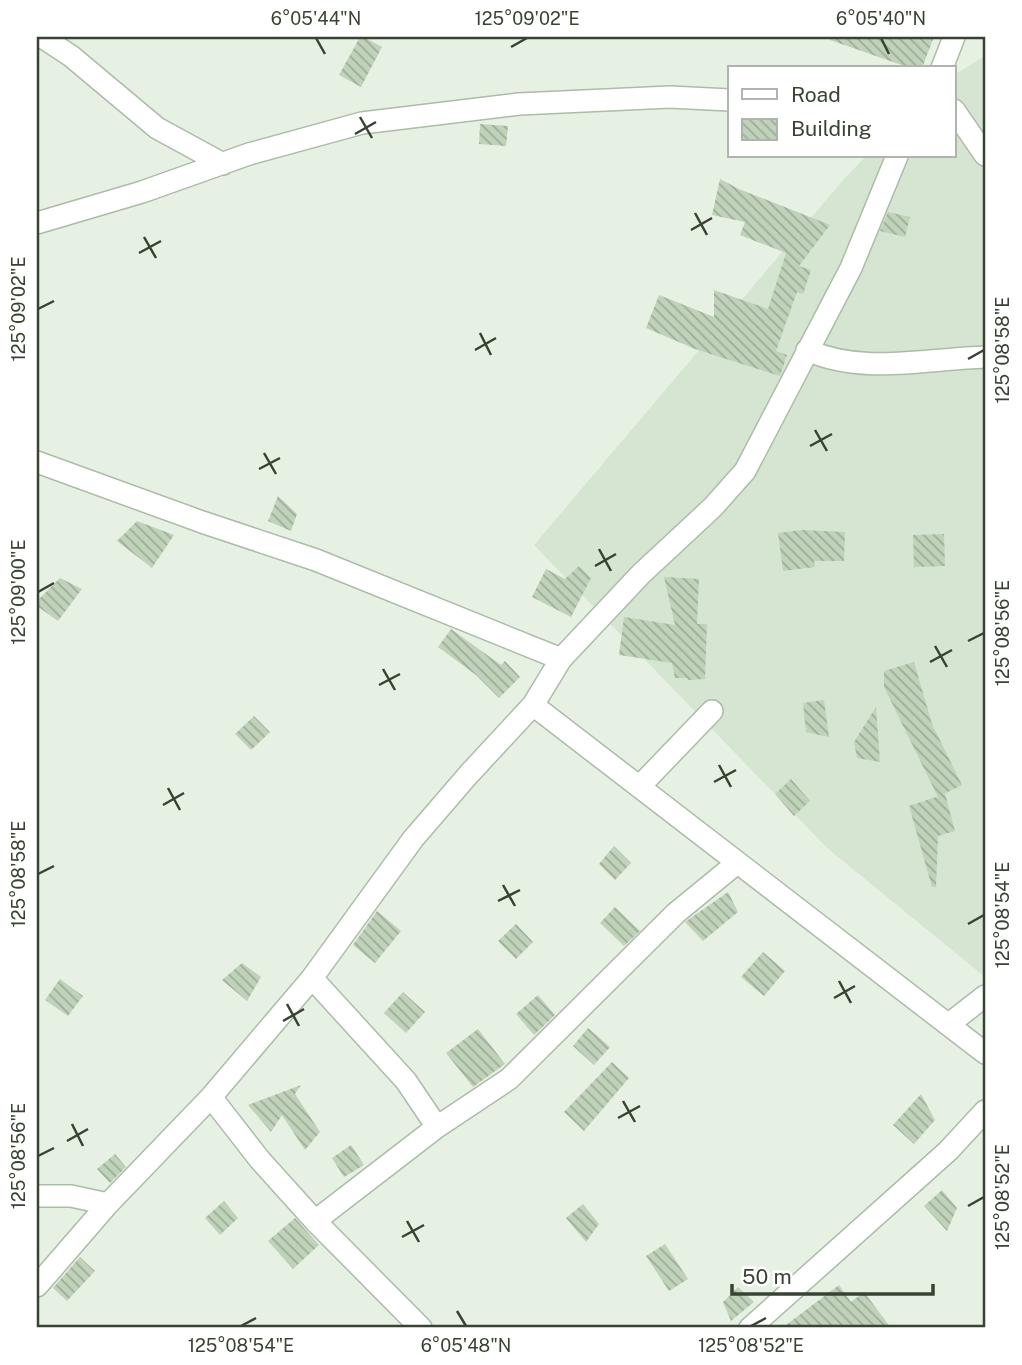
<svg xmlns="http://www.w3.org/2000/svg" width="1022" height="1365" font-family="'Public Sans',sans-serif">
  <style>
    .residential { fill: #d5e5d2 }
    .building { fill: url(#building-back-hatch) }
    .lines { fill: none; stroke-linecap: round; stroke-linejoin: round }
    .street-casing { stroke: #abbca7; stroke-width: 24 }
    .street { stroke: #fff; stroke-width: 21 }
    .ticks { fill: none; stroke: #384334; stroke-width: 2.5 }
    .neatline { fill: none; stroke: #384334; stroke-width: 2.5 }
    .ticks-label { font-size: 18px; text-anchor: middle; fill: #384334 }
  </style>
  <defs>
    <pattern id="building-back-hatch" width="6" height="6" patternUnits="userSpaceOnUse" patternTransform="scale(1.75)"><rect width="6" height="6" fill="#c0d2ba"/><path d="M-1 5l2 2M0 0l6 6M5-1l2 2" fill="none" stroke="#9dac98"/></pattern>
  </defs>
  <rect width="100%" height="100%" fill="#e6f1e4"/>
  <path class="residential" d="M985,56v921l-158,-129 -293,-303 310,-366 22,-23h88v-81z"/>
  <path class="building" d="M360,37h4l18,10 -21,40 -22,-12z
    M830,37h104l-12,31h-12l-80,-28z
    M480,124l28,2 -2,20 -27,-2z
    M720,179l19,10 91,36 -31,41 12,4 -8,24 -6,-2 -21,59 11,4 -7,21 -85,-27 -49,-21 13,-33 55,22v-27l54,19 18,-56 -46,-18 5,-13 -33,-7z
    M888,212l22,5 -5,20 -25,-6z
    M278,496l19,18 -6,17 -23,-10z
    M137,521l37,14 -22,33 -35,-27z
    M802,530l43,2 -1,29h-30l1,6 -32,4 -5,-38z
    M944,534l1,32 -31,1 -1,-32z
    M579,566l12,12 -20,39 -39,-20 14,-28 19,10z
    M664,577l35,2 -2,45h10l-2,55 -17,1 -1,-2h-12l-3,-15 -53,-8 5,-38 51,8z
    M60,578l22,11 -24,32 -21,-15v-5z
    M451,629l50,36 4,-4 15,16 -21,21 -23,-23 -38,-28z
    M914,662l18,62 30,61 -24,12 -54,-110v-16z
    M824,700l5,37 -23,-5 -3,-29z
    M876,707l4,55 -23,-4 -3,-16z
    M254,716l16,16 -19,18 -16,-16z
    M791,779l19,22 -16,15 -19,-22z
    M945,794l10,37 -17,5 -2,51h-4l-23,-81z
    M614,846l17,17 -16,17 -16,-16z
    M728,892l10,20 -35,29 -18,-19z
    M615,907l25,24 -16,15 -24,-23z
    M377,911l24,20 -26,32 -22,-18z
    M516,924l17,18 -17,17 -18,-18z
    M763,952l22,19 -21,25 -23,-19z
    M242,963l19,14 -14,24 -25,-21z
    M60,979l23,17 -15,20 -23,-16z
    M403,992l22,20 -19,21 -22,-20z
    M538,995l17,20 -21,20 -18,-21z
    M588,1028l22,19 -16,18 -21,-19z
    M478,1029l27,35 -32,23 -27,-34z
    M612,1062l17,16 -45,53 -20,-19z
    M301,1085l-6,9 25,38 -15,18 -23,-35 -11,17 -23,-27z
    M921,1094l14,26 -21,24 -21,-19z
    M351,1145l13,20 -20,12 -12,-19z
    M115,1154l11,13 -16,16 -13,-14z
    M942,1190l15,18 -10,23 -23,-25z
    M224,1201l14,17 -18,17 -15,-17z
    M583,1204l16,20 -13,18 -20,-24z
    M295,1218l24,27 -26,24 -25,-28z
    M665,1244l23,35 -19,12 -23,-35z
    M80,1257l15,14 -28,30 -14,-13z
    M839,1285l12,17 13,-10 27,36h-109z
    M738,1287l16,15 -23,19 -8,-19z"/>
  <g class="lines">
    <g class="street-casing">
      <path id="street" d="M42,37l29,19 86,72 66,36
        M942,68l12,-31
        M954,110l31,45
        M37,223l105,-31 107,-38 113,-31 157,-19 151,-7 60,3
        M807,350c56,25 119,9 178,7
        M37,462l165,60 114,38 245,99 80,-85 72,-67 32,-36 106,-203 46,-112
        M533,705l452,348
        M640,786l72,-75
        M312,978l94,103 31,46 -122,94
        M949,1024l36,-28
        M211,1097l49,63 55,61 106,107
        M437,1127l72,-48 167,-166 61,-50
        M37,1196h34l37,8
        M37,1286l71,-82 103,-107 101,-119 101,-139 56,-65 64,-69 28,-46
        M750,1328l198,-177 37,-40"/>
    </g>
    <use href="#street" class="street"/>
  </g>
  <path class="ticks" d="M316,38l9,16M881,38l8,16M511,47l16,-9M360,117l12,21M355,134l21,-12M695,213l12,22M691,230l21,-12M144,237l12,21M139,253l22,-12M38,309l16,-8M480,333l11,22M475,350l21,-12M968,359l16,-9M815,430l12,21M810,446l22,-12M264,453l12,21M259,469l21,-11M599,549l12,22M595,566l21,-12M38,592l16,-9M968,641l16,-8M935,646l12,21M930,662l22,-12M383,669l12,21M379,685l21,-11M719,765l12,22M714,782l22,-12M168,788l12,22M163,805l21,-12M38,874l16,-8M503,885l12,21M498,901l22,-11M968,924l16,-9M839,981l12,22M834,998l21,-12M287,1004l12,22M283,1021l21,-12M623,1101l12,21M618,1118l22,-12M72,1124l11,22M67,1141l21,-12M38,1156l16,-8M968,1206l16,-9M407,1221l12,21M402,1237l22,-12M457,1311l9,15M241,1326l15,-8M751,1326l15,-8"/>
  <rect width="1022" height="1365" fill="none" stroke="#ffffff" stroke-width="77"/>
  <rect x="728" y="66" width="228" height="91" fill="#ffffff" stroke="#afb4ae" stroke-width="2"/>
  <rect x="742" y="89" width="35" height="10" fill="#ffffff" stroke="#afb4ae" stroke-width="2"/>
  <text x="791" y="102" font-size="21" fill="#384334">Road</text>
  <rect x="742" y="119" width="35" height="21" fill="url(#building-back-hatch)" stroke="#afb4ae" stroke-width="2"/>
  <text x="791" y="136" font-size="21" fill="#384334">Building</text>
  <path d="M732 1284v10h201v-10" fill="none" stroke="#384334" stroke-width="3.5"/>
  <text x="742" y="1284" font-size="21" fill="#384334" stroke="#ffffff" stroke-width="5" paint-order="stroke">50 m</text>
  <rect x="38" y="38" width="946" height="1288" class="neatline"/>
  <g class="ticks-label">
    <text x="316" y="25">6°05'44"N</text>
    <text x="527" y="25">125°09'02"E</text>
    <text x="881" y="25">6°05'40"N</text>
    <text transform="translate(19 309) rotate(-90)" y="6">125°09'02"E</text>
    <text transform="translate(1003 350) rotate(-90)" y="6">125°08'58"E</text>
    <text transform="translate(19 592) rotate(-90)" y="6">125°09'00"E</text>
    <text transform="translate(1003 633) rotate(-90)" y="6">125°08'56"E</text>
    <text transform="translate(19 874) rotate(-90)" y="6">125°08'58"E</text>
    <text transform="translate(1003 915) rotate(-90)" y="6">125°08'54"E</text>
    <text transform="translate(19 1156) rotate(-90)" y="6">125°08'56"E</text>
    <text transform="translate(1003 1197) rotate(-90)" y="6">125°08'52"E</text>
    <text x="241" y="1352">125°08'54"E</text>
    <text x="466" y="1352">6°05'48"N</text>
    <text x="751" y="1352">125°08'52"E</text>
  </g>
</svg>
